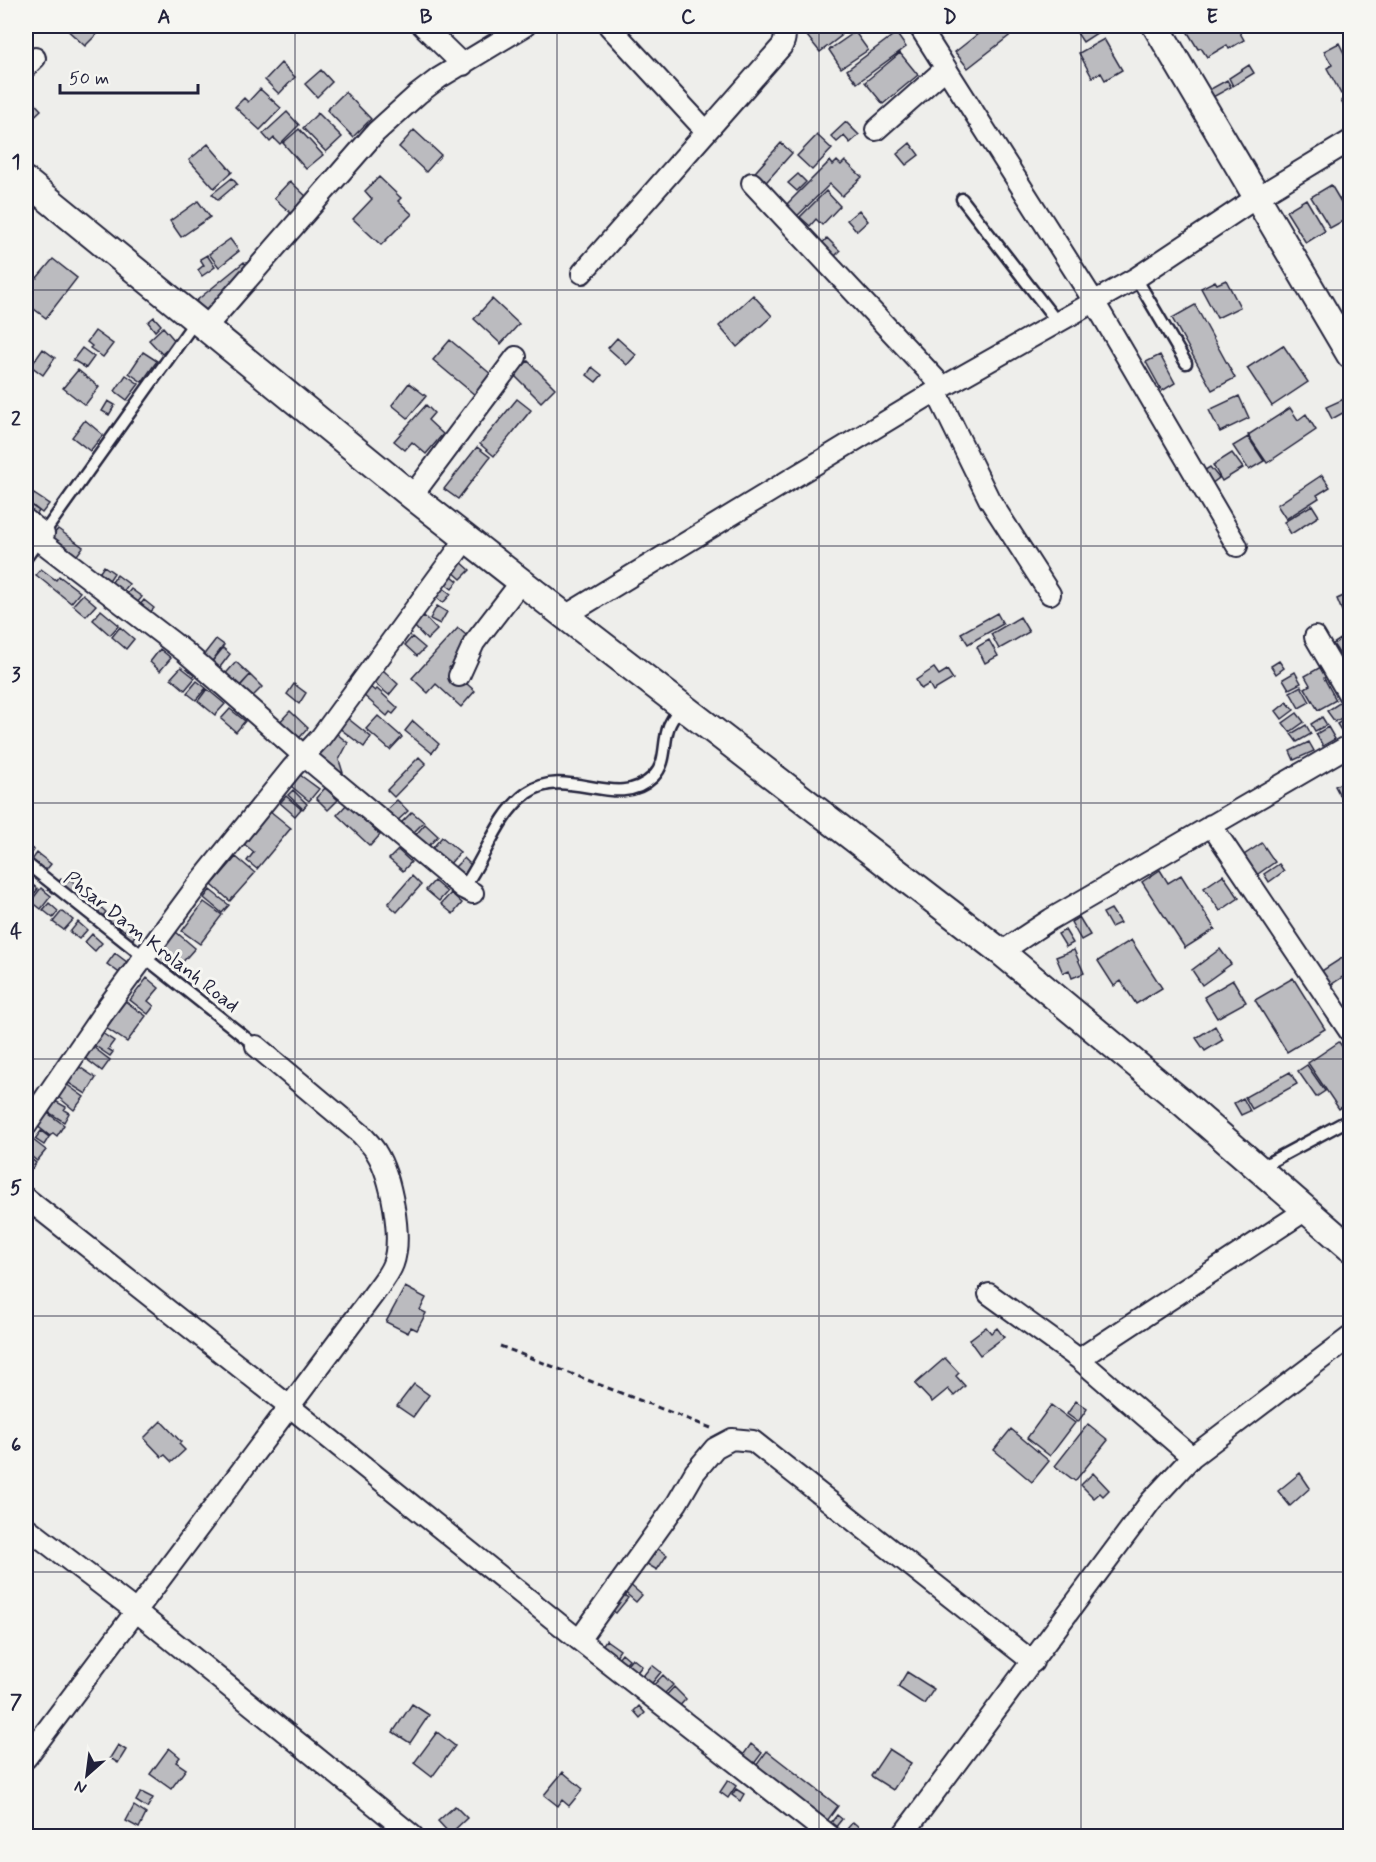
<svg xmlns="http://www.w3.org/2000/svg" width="1376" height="1862" font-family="Mynerve,sans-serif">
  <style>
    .building { fill: #bbbbbf; stroke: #22223b; stroke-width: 1.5 }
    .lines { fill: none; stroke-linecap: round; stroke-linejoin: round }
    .service-casing { stroke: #22223b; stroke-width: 15 }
    .minor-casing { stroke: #22223b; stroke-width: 24 }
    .tertiary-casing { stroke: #22223b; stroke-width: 30 }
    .path { stroke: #22223b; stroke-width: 3; stroke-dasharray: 6 4.5; stroke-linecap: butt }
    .service { stroke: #f6f6f2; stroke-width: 10 }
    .minor { stroke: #f6f6f2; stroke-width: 20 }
    .tertiary { stroke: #f6f6f2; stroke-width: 26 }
    .grid { fill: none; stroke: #22223b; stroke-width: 1.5; stroke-opacity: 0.55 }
    .labels { text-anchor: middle; stroke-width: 6; stroke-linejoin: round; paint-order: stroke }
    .street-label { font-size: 20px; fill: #22223b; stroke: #f6f6f2 }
    .neatline { fill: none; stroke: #22223b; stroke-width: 2 }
    .grid-label { font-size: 20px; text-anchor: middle; font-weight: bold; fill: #22223b }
  </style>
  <rect width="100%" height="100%" fill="#eeeeeb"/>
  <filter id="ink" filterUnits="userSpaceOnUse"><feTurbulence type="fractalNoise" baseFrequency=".0167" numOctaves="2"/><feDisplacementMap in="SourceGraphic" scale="12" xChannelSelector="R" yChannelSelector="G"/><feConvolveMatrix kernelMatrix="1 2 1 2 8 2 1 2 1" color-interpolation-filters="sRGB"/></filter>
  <g filter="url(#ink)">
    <path class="building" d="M63,26h42l-20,20z
      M799,26h34l8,10 -21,16z
      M988,26h34l-54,42 -13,-16z
      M1076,26h24l3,3 -20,13 -10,-15z
      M1196,26h40l8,14 -15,9 -2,-4 -20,12 -6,-9 -3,1 -11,-18z
      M855,32l13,18 -27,18 -12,-18z
      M896,33l10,14 -49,36 -10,-13z
      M1104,39l18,31 -17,10 -4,-7 -9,4 -13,-24z
      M1339,43l7,14 4,-2v33l-9,6 -14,-26 5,-3 -8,-14z
      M900,53l18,22 -35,29 -18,-22z
      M281,63l14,14 -16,17 -14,-14z
      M1249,65l5,8 -21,13 -4,-8z
      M321,70l11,12 -15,15 -12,-13z
      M1227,80l4,7 -18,10 -4,-7z
      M260,89l21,19 -21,22 -25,-23 9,-9 4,4z
      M345,92l26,27 -18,18 -26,-27z
      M26,94l15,16 -15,14z
      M1350,94v22l-9,-15z
      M287,112l12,13 -19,19 -6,-6 -4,4 -7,-8z
      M318,113l24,24 -16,15 -23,-24z
      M846,122l13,13 -9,8 -6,-7 -7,6 -6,-6z
      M299,129l24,26 -17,14 -23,-26z
      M414,130l27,25 -15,17 -27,-25z
      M817,135l15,14 -20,21 -15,-14z
      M781,143l11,10 -32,36 -11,-10z
      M910,143l9,12 -13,10 -9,-11z
      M208,144l24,28 -18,16 -25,-28z
      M830,161l3,4 4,-4 4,4 4,-4 17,16 -20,19 -12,-12 -37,36 -11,-11z
      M798,174l8,8 -9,9 -9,-8z
      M379,177l22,21 -3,3 14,13 -31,31 -28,-26 19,-20 -7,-8z
      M232,178l5,6 -19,16 -6,-6z
      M290,181l18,17 -15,17 -19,-17z
      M1331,185l19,32 -20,11 -19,-31z
      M826,191l14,15 -18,19 -6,-6 -6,7 -10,-9z
      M1306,199l19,32 -19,12 -20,-32z
      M198,201l12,16 -29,20 -11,-16z
      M859,210l9,11 -11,10 -10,-11z
      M827,238l13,13 -11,11 -13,-12z
      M230,239l9,12 -20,16 -10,-13z
      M207,255l8,12 -13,9 -4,-6 6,-5 -4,-6z
      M53,259l24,19 -31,40 -20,-15v-34l11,9z
      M244,262l8,10 -46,41 -10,-12z
      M1226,280l14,27 -23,11 -16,-30 14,-7 2,3z
      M753,295l19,21 -35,31 -18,-21z
      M492,299l27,25 -18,20 -27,-25z
      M1195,305l40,73 -23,12 -40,-72z
      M154,317l7,8 -6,6 -7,-9z
      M163,327l13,15 -14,12 -13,-14z
      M95,331l18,13 -10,13 -13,-9 2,-2 -5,-4z
      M617,338l19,17 -9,10 -19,-17z
      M450,340l42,35 -17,20 -42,-35z
      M1283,345l25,37 -36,24 -25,-38z
      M82,348l12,9 -8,11 -13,-8z
      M43,349l12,9 -12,17 -12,-9z
      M143,352l14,9 -15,21 -13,-9z
      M1160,355l15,28 -13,8 -16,-29z
      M528,361l27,27 -14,14 -27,-27z
      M592,367l10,8 -6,7 -9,-7z
      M78,370l21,17 -14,18 -22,-17z
      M126,375l13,9 -12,16 -12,-9z
      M409,383l17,13 -18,22 -16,-13z
      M1239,396l10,22 -29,14 -11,-22z
      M1346,398l4,11 -18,10 -6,-12z
      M517,399l14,11 -37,46 -14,-12z
      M108,401l7,4 -6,10 -7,-4z
      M426,405l8,8 -6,7 15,14 -17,20 -14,-12 -7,8 -11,-9z
      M1290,408l8,12 8,-6 10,16 -49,33 -19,-28z
      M85,420l18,15 -13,16 -18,-14z
      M1248,437l16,24 -15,9 -16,-24z
      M477,447l13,10 -32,42 -14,-10z
      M1232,453l11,15 -21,13 -9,-16z
      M1210,467l9,11 -8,6 -9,-12z
      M1322,475l8,12 -13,8 2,3 -33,21 -9,-14z
      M34,494l15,10 -7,9 -14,-11z
      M27,503l12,8 -7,11 -6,-5v-12z
      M1312,505l7,11 -28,18 -7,-12z
      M58,529l25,18 -8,11 -26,-18z
      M460,561l10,9 -9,9 -10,-9z
      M104,566l10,7 -6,9 -10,-7z
      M41,569l15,11 3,-4 21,16 -9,11 -35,-28z
      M447,572l11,9 -6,8 -12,-9z
      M117,575l12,9 -10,13 -15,-4z
      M438,584l13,10 -8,9 -12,-10z
      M131,589l11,8 -10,12 -10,-9z
      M1350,593v15l-8,3 -5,-12z
      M83,594l13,11 -10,11 -13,-11z
      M144,600l10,8 -10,12 -10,-8z
      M437,606l10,6 -7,12 -10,-5z
      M101,610l18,15 -9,10 -17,-15z
      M997,613l6,11 -35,20 -7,-11z
      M424,616l13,14 -10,10 -13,-14z
      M1020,617l9,15 -30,17 -8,-15z
      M120,627l14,12 -8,10 -14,-12z
      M458,628l15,13 -24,27 26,23 -14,16 -25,-23 -8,9 -16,-15z
      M1350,633v37l-17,-26z
      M412,637l13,11 -8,8 -12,-11z
      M216,639l8,6 -14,19 -8,-7z
      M989,640l9,16 -13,7 -8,-16z
      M223,648l7,6 -13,17 -7,-7z
      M160,649l11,9 -11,13 -10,-9z
      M1279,661l5,7 -8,6 -5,-8z
      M236,662l14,13 -15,17 -14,-13z
      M1326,664l5,9 -7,5 12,22 -18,10 -13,-22 5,-3 -5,-9z
      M181,667l14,11 -10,12 -14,-12z
      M934,668l5,7 8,-5 6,9 -20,12 -4,-7 -8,5 -5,-9z
      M383,670l15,14 -9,11 -16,-13z
      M1295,672l6,11 -12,6 -6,-10z
      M250,675l12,12 -13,13 -12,-11z
      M197,681l9,7 -10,12 -9,-7z
      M294,684l12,9 -7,11 -12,-10z
      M369,686l6,5 2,-2 21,19 -5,6 -3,-2 -3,4 -25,-22z
      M1301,686l9,16 -11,6 -9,-16z
      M207,689l18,15 -10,11 -17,-14z
      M1344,700l6,12 -15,10 -8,-11z
      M1287,702l7,8 -12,9 -6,-8z
      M230,709l15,12 -9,11 -15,-13z
      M290,711l18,17 -13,15 -19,-17z
      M1297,713l7,9 -14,10 -7,-9z
      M378,716l24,21 -12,13 -24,-21z
      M1350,716v16l-6,3 -7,-11z
      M346,717l25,20 -7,10 -26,-20z
      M1322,717l5,8 -12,6 -4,-7z
      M413,721l26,23 -7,9 -27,-22z
      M1306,725l5,9 -14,8 -6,-8z
      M1328,727l7,12 -12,7 -7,-12z
      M337,734l11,9 -9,17 5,16 -6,7 -25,-22z
      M1309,742l5,9 -20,9 -4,-9z
      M419,757l7,7 -32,33 -7,-7z
      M300,775l19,14 -10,12 -18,-15z
      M1348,779l2,4v31l-15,-28z
      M325,788l13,12 -10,10 -12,-12z
      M293,790l14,14 -4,5 -15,-14z
      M286,796l15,13 -6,7 -15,-13z
      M397,800l11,11 -12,11 -11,-11z
      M347,804l33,31 -10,11 -33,-31z
      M270,811l21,17 -34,41 -10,-8 7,-9 -10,-8z
      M412,812l12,10 -14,14 -11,-11z
      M425,824l13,12 -12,13 -13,-11z
      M442,837l18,15 -12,14 -18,-15z
      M1262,843l13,19 -20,14 -14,-19z
      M26,845l8,5 -7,11h-1z
      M398,850l13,12 -8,9 -14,-12z
      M37,853l14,11 -8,10 -14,-10z
      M236,857l19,16 -25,28 -18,-16z
      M464,858l12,12 -14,14 -12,-12z
      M1279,864l5,7 -15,11 -5,-8z
      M1160,870l8,13 13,-8 34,54 -30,19 -43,-66z
      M1223,875l16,23 -19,13 -16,-23z
      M412,876l9,9 -24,27 -9,-8z
      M61,879l5,4 4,-4 9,8 -10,10 -13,-12z
      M26,880l12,9 -8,10 -4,-3z
      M434,881l13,11 -8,9 -13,-11z
      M41,888l10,8 -10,13 -10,-8z
      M80,890l13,11 -7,9 -13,-11z
      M210,890l19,15 -7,8 -18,-15z
      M451,893l11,10 -9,11 -12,-10z
      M204,902l18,13 -22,29 -18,-13z
      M49,903l9,8 -5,7 -10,-8z
      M96,903l10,9 -7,9 -11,-9z
      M1111,909l9,14 -9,4 -8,-14z
      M62,911l11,9 -9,10 -11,-8z
      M110,913l12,9 -8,10 -12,-9z
      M1079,917l11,18 -9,5 -10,-18z
      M78,922l9,8 -8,9 -9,-7z
      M128,926l9,6 -6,10 -15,-8 4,-7 5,4z
      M1065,930l8,13 -7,4 -8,-13z
      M176,932l19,16 -23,26 -18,-16z
      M92,934l10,9 -7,8 -10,-9z
      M1131,940l31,48 -26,16 -15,-23 -7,5 -16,-25z
      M1220,949l11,15 -29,21 -10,-15z
      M1074,950l10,23 -12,5 -3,-8 -6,3 -7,-16z
      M115,953l21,16 -8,10 -21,-15z
      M1348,954l2,5v13l-24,16 -9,-14z
      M147,978l12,10 -11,13 6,5 -6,8 -18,-14z
      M1293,978l32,51 -38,23 -32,-52z
      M1233,980l13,22 -29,16 -13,-21z
      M122,999l24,17 -19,26 -21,-14 9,-12 -3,-2z
      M1215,1026l8,14 -18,11 -9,-13z
      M102,1033l12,8 -6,8 5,3 -3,4 -16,-11z
      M1339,1042l11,16v44l-11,7 -31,-46z
      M93,1047l17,13 -8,11 -17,-13z
      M1307,1065l18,26 -9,6 -18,-26z
      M78,1066l18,12 -10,16 -19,-12z
      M1290,1072l7,12 -45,25 -7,-12z
      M66,1084l18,13 -10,13 -17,-14z
      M1243,1098l7,13 -9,4 -7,-12z
      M55,1101l11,6 -2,3 5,3 -5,9 -16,-10z
      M46,1112l18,13 -7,11 -4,-3 -3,3 -14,-11z
      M41,1131l8,6 -5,8 -9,-6z
      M29,1137l17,13 -9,11 -11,-9v-11z
      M26,1155l10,8 -7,10 -3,-2z
      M405,1287l21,11 -6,12 6,3 -9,17 -6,-3 -3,6 -22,-11z
      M986,1327l5,6 6,-5 7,9 -24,18 -11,-15z
      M945,1358l14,15 -3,3 9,10 -11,10 -6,-7 -16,13 -17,-18z
      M414,1384l15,11 -16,22 -16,-11z
      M1076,1401l11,8 -9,13 -11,-8z
      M1051,1405l24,18 -25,33 -23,-18z
      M161,1421l20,21 -2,2 6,6 -13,12 -7,-7 -3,2 -18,-19z
      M1088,1424l20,16 -33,41 -20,-15z
      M1011,1429l38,32 -17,21 -38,-32z
      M1093,1473l16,17 -6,6 -3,-3 -6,5 -13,-13z
      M1300,1473l10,15 -20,18 -12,-15z
      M652,1545l15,10 -10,15 -15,-9z
      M628,1583l14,12 -6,7 -14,-12z
      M620,1592l8,6 -12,15 -8,-6z
      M606,1640l14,10 -8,12 -14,-10z
      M622,1653l7,6 -11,14 -7,-6z
      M632,1658l10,8 -12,15 -10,-8z
      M652,1665l9,7 -13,16 -9,-7z
      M907,1672l27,17 -10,15 -26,-17z
      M663,1675l10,10 -14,14 -10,-9z
      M674,1687l12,12 -13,14 -13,-11z
      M412,1704l17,11 -19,28 -17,-11z
      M639,1706l6,7 -5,5 -6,-7z
      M437,1732l18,14 -23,31 -18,-14z
      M751,1744l11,9 -12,16 -11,-8z
      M118,1745l8,5 -8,13 -8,-5z
      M169,1748l11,9 -4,5 10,7 -15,20 -21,-15z
      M889,1749l22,14 -18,27 -22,-14z
      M767,1751l71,55 -14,19 -71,-55z
      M563,1772l20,17 -14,17 -7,-6 -4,6 -14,-11z
      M728,1780l8,6 -8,12 -8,-6z
      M736,1789l8,5 -4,7 -8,-6z
      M141,1792l12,6 -6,10 -11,-7z
      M134,1806l12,8 -7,14 -13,-7z
      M455,1806l12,12 -17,16 -12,-13z
      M837,1815l5,4 -11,14 -5,-4z
      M853,1822l15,13 -1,1h-26z"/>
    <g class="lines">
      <g class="service-casing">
        <path id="service" d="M962,199l96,124
          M1136,278l50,85
          M26,558l170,-238
          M26,863l230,183
          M463,888c23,-30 33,-72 64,-95 40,-29 90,19 126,-16 15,-15 9,-33 16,-51 3,-7 8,-14 12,-20
          M1259,1168l91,-49"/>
      </g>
      <g class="minor-casing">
        <path id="minor" d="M423,26l40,39
          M609,26l97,105
          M919,26l176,277 142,243
          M26,67l9,-9
          M876,130l70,-62
          M752,183l191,204
          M582,273l200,-227c4,-8 4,-13 -2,-20
          M206,327l170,-195 42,-38 21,-16 86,-52
          M936,391l53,108 61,95
          M412,496l104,-139
          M26,520l18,14
          M39,540l145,111 119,104 160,133 10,5
          M565,616l371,-225 200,-113 120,-80 94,-57
          M1315,637l35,60
          M459,676l15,-33 47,-61
          M1211,825l139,207
          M1001,952l50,-33 299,-174
          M26,1126l82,-120 88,-119 96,-119 29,-31 145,-198
          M26,1198l263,208 290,234 251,196
          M989,1294l90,65 113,98
          M1079,1359l227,-149
          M26,1527l111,85 276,224
          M579,1640l98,-137 18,-31 20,-24 17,-9 21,2 280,221
          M26,1758l347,-463c7,-10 16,-20 20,-31 10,-27 -2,-88 -17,-112 -4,-7 -10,-12 -15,-18l-105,-88
          M902,1836l249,-335 41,-44 158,-120"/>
      </g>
      <g class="tertiary-casing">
        <path id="tertiary" d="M1156,26l194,329
          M26,181l386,315 153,120 436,336 182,151 167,145"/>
      </g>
      <path class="path" d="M500,1346l211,82"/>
      <use href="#service" class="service"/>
      <use href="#minor" class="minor"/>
      <use href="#tertiary" class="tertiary"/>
    </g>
  </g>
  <path class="grid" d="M295,26v1810M557,26v1810M819,26v1810M1081,26v1810M26,290h1324M26,546h1324M26,803h1324M26,1059h1324M26,1316h1324M26,1572h1324"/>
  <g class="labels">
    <g class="street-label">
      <text transform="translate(152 941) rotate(38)" y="7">Phsar Dam Krolanh Road</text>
    </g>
  </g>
  <rect width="1376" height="1862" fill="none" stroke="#f6f6f2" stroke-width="66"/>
  <g transform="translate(87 1775) rotate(208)" stroke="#f6f6f2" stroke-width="4.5" paint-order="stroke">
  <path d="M0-4.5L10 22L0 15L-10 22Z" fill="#22223b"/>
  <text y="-9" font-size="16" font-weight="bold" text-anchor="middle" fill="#22223b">N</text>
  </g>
  <path d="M60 84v9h138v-9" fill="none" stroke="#22223b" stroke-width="3"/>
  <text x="69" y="84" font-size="18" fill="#22223b" stroke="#f6f6f2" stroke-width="4.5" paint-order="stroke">50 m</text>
  <rect x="33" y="33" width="1310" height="1796" class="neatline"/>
  <g class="grid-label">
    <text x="164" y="23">A</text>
    <text x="426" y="23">B</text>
    <text x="688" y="23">C</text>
    <text x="950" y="23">D</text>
    <text x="1212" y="23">E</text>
    <text x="16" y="168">1</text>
    <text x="16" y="425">2</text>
    <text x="16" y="681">3</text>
    <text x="16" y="938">4</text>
    <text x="16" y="1194">5</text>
    <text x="16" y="1451">6</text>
    <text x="16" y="1708">7</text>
  </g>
</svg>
